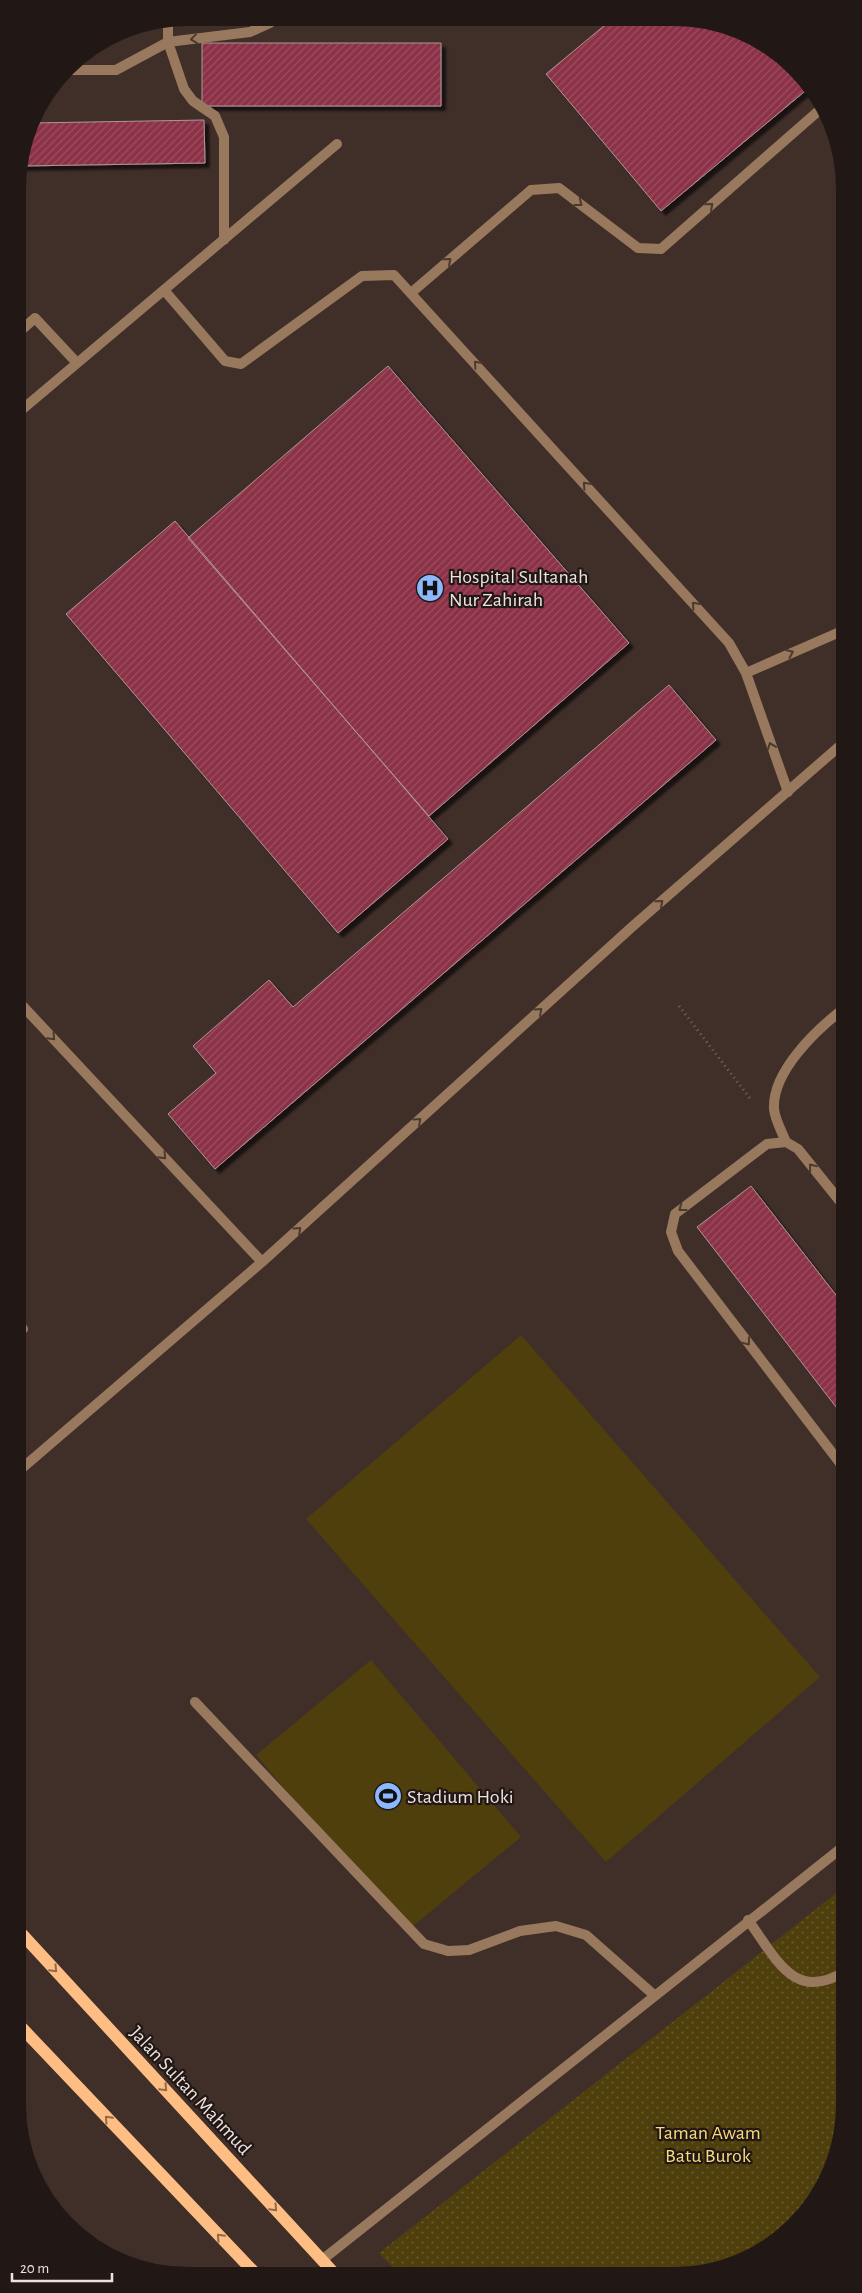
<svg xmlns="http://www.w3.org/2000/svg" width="862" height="2293" font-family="'Alegreya Sans',sans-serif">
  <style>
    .green { fill: url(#green-dots) }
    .pitch { fill: #4f3f0d }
    .building { fill: url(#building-hatch); stroke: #ae9699; filter: url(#shadow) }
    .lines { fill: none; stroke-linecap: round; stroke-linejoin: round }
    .path { stroke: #776762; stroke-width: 3; stroke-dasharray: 1 4; stroke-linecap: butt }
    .service { stroke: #98795d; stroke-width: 10 }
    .minor { stroke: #98795d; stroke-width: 10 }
    .primary { stroke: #febe83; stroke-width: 12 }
    .oneway { stroke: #4b3a2f }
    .oneway2 { stroke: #906b4c }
    .labels { text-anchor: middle; stroke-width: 4.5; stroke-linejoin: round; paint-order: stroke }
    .poi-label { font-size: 20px; fill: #eee2de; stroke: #211816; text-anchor: start }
    .street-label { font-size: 20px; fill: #eee2de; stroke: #211816 }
    .park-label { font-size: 20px; fill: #fad977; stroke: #211816 }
  </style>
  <defs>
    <pattern id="green-dots" width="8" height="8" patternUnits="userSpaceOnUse" patternTransform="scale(1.25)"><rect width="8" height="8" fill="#4f3f0d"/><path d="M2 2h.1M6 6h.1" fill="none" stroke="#695a30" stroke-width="1.8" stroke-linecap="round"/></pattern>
    <pattern id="building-hatch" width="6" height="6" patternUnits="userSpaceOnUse" patternTransform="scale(1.25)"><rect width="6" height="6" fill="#8c3147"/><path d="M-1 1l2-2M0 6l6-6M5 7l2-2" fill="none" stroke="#9c4f61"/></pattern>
    <filter id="shadow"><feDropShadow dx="4.5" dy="4.5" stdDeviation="1" flood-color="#0009"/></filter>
  </defs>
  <rect width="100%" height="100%" fill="#402e29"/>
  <path class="green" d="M844,1887v229l-12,54 -30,47 -43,35 -52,20h-310l-18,-19z"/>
  <path class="pitch" d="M521,1335l299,342 -214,185 -300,-343z
    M371,1660l150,177 -115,95 -150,-177z"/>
  <path class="building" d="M611,20l96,1 52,19 36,28 15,19 -149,124 -115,-137z
    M202,43h239v63h-239z
    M204,120l1,43 -184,3 11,-43z
    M388,366l241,277 -200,173 -241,-278z
    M175,521l273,318 -110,94 -272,-319z
    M669,685l47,55 -501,429 -47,-55 48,-41 -23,-27 76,-66 24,27z
    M751,1186l92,118v112l-146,-189z"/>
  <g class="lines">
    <path class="path" d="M679,1006l73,95"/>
    <path class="service" d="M168,21v21l16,47 9,12 22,15 9,21v103
      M68,70h48l52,-28 82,-10 20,-9 3,-5
      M164,290l61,71 16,3 121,-88 32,-1 335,368 17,30 42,119
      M411,293l120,-103 28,-2 79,60 23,1 162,-142
      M18,333l17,-15 42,45
      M18,413l319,-269
      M746,673l96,-42
      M19,1002l243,260
      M786,1142c-4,-10 -11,-22 -12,-33 -2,-37 41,-78 68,-99
      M843,1205l-45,-56 -12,-7 -19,2 -92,70 -4,18 7,19 165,216
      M20,1325l3,4
      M20,1470l242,-208 371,-336 209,-182
      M195,1702l229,242 24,7 21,-1 51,-19 36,-5 30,9 68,60
      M748,1920c27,36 45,83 96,52"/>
    <path class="minor" d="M322,2260l522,-414"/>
    <path class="primary" d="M21,1933l312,339
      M21,2027l233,245"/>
  </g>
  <defs><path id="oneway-chevron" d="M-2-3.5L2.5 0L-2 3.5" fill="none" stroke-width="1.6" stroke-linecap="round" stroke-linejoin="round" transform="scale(1.25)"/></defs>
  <g class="oneway">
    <use href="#oneway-chevron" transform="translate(194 39) rotate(173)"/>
    <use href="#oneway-chevron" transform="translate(579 203) rotate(38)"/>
    <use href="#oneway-chevron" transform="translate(710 206) rotate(-41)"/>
    <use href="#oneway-chevron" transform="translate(448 261) rotate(-41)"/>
    <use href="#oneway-chevron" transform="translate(477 364) rotate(-132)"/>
    <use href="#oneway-chevron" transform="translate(586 485) rotate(-132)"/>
    <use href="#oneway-chevron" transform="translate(695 605) rotate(-132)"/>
    <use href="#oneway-chevron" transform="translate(790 653) rotate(-24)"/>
    <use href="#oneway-chevron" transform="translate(771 746) rotate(-110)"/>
    <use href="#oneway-chevron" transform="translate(660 903) rotate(-41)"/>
    <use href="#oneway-chevron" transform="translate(539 1011) rotate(-42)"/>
    <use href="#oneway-chevron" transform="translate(52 1037) rotate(47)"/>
    <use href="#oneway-chevron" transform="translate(418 1121) rotate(-42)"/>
    <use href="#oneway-chevron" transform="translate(163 1156) rotate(47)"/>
    <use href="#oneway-chevron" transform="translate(812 1167) rotate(-129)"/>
    <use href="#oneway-chevron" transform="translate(682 1208) rotate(143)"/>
    <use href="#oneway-chevron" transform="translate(298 1230) rotate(-42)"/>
    <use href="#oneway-chevron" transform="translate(747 1342) rotate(53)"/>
  </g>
  <g class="oneway2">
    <use href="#oneway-chevron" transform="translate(54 1969) rotate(47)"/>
    <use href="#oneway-chevron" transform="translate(164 2088) rotate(47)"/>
    <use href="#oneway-chevron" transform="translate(108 2119) rotate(-133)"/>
    <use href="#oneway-chevron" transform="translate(274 2208) rotate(47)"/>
    <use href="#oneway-chevron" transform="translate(220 2237) rotate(-133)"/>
  </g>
  <defs>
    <g id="hospital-disc" transform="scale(1.4375)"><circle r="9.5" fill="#8eb8fd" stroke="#211816"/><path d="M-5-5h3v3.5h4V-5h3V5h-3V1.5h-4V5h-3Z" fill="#111"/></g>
    <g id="stadium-disc" transform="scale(1.4375)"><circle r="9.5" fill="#8eb8fd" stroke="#211816"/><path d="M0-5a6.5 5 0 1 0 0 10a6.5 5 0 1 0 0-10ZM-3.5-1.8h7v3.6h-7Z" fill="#111"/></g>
  </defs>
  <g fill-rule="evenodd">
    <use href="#hospital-disc" x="430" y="588"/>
    <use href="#stadium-disc" x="388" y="1796"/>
  </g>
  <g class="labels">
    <g class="poi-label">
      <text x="449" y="583">Hospital Sultanah<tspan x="449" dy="23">Nur Zahirah</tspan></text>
      <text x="407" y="1803">Stadium Hoki</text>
    </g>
    <g class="street-label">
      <text transform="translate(191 2090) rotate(47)" y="7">Jalan Sultan Mahmud</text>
    </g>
    <g class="park-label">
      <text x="708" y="2139">Taman Awam<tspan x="708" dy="23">Batu Burok</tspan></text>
    </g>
  </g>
  <path d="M0 0H862V2293H0ZM188 26H674A162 162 0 0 1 836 188V2105A162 162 0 0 1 674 2267H188A162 162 0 0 1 26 2105V188A162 162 0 0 1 188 26Z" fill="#211816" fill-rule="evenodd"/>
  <path d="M12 2273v8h100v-8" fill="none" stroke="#eee2de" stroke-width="2.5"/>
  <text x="20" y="2273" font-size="15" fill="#eee2de" stroke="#211816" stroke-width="4" paint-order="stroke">20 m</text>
</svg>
